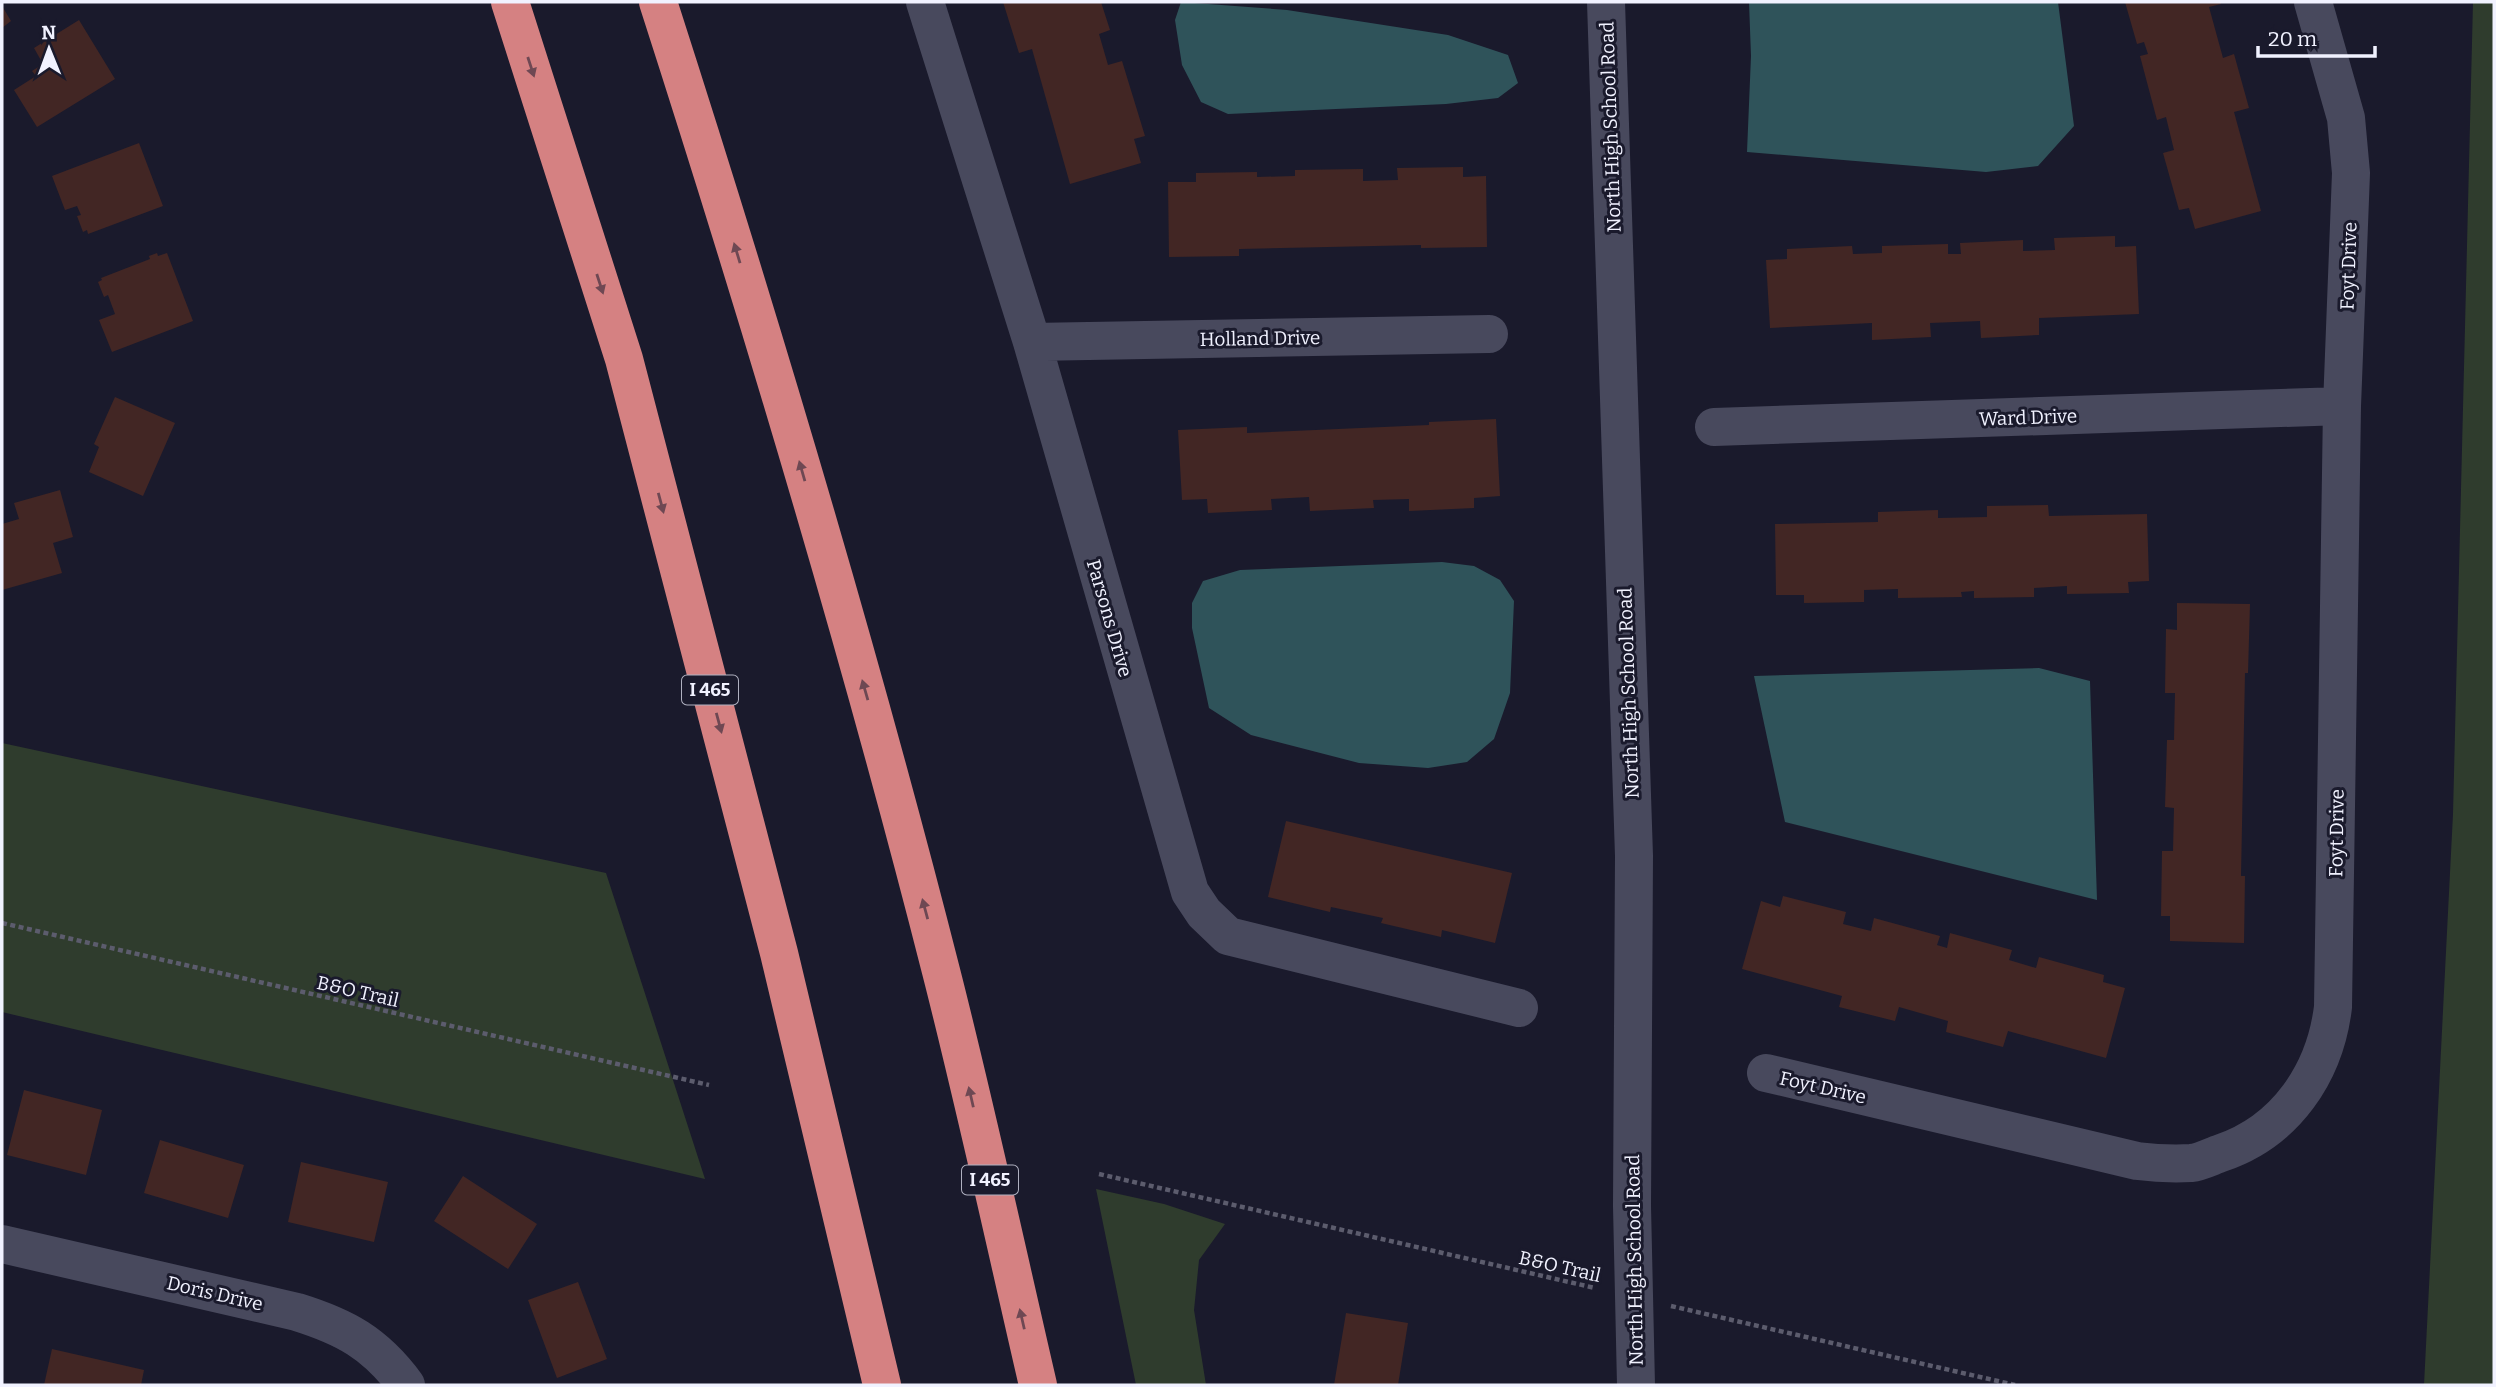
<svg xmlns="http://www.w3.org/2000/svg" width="2496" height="1387" font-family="Bitter,serif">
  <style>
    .green { fill: #2f3c2d }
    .water { fill: #2f535a }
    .building { fill: #422624 }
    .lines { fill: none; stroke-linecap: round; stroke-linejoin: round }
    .path { stroke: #5c5c6d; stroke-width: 4.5; stroke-dasharray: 5 3.5; stroke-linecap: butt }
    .minor { stroke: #48495d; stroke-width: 38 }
    .highway { stroke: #d58182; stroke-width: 38 }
    .oneway { fill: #6e4853 }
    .labels { text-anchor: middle; stroke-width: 6; stroke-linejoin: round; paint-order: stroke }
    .shield { fill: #1a1a2c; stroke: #b0b1c0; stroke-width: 2 }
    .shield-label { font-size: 18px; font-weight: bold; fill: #f1f2ff }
    .street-label { font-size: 19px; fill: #f1f2ff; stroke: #1a1a2c }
  </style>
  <rect width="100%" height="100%" fill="#1a1a2c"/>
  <path class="green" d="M2473,2h21v1383h-70l29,-571z
    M2,743l604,130 99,306 -703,-167z
    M1096,1189l68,15 61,20 -26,36 -5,50 12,75h-70z"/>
  <path class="water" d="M1181,2l106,8 161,25 60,20 10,28 -20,15 -52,6 -218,10 -27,-12 -19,-37 -7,-45z
    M1749,2h309l16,124 -36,40 -52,6 -239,-20 4,-96z
    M1442,562l32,4 26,14 14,21 -4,92 -16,46 -27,23 -39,6 -69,-5 -108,-28 -42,-27 -17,-80v-25l11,-22 37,-11z
    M2039,668l51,13 7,219 -312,-78 -31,-146z"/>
  <path class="building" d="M1003,2h98l9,28 -11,4 9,31 14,-4 23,75 -11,3 7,24 -71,21 -38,-135 -13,4z
    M2125,2h95l1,2 -12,3 14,51 11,-4 15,54 -15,4 27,99 -66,18 -6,-21 -10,2 -16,-57 11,-3 -8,-33 -9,3 -17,-64 8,-2 -4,-12 -7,2z
    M2,6l9,15 -9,7z
    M79,20l36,59 -78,48 -23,-37 22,-14 -4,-5 11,-7 -9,-16z
    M139,143l24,63 -75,28 -1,-4 -4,2 -6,-16 4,-1 -4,-9 -12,4 -13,-34z
    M1463,167v10l23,-1 1,71 -66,1v-3l-182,4v7l-70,1 -1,-75h28v-9l61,-1v5l38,-1v-6l68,-1v12l35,-1 -1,-12z
    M2115,236v11l21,-1 3,68 -100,4v17l-58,3 -1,-17 -50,2 1,14 -59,3v-17l-102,5 -4,-68 21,-1v-10l65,-3 1,8 29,-1v-7l66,-2v10h13l-1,-11 63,-3v11l32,-1 -1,-12z
    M157,253l1,3 9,-3 26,68 -81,31 -13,-32 16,-6 -7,-19 -4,2 -6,-15 4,-2 -1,-2 49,-19 -1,-3z
    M115,397l60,26 -32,73 -54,-24 10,-25 -5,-3z
    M1496,419l4,77 -26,2v10l-65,3v-12l-36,1 1,8 -64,3 -1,-14 -38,2 1,11 -64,3 -1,-14 -25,1 -4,-70 69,-3v6l182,-8v-3z
    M60,490l13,47 -20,6 9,30 -60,17v-66l17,-5 -5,-16z
    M2048,505l1,11 98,-2 2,67 -21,1 1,11 -62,1v-8l-33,2v9l-60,1v-7l-13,1 1,5 -64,1v-9l-34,1v12l-60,1v-8h-28l-1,-71 103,-2v-10l60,-2v8l49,-1v-11z
    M2177,603l73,1 -2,69h-3l-4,203h4l-1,67 -74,-2v-25h-9l1,-65h11l1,-43 -9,-1 2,-67h7l1,-47h-10l1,-64 11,1z
    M1286,821l226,52 -17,70 -53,-13 -1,7 -60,-14 2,-5 -52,-11 -1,5 -62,-15z
    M1783,896l63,16 -3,12 28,7 3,-13 66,18 -3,9 10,3 3,-15 62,17 -3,10 27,8 3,-11 65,18 -1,7 22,6 -19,70 -98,-27 -5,16 -57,-15 2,-11 -49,-14 -4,14 -56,-14 3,-11 -100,-27 19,-68 19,6z
    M24,1090l78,20 -16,65 -79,-20z
    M160,1140l84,25 -16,53 -84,-25z
    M301,1162l87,20 -14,60 -86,-20z
    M463,1176l74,48 -29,45 -74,-48z
    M578,1282l29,77 -50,19 -29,-78z
    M1346,1313l62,10 -10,62h-64z
    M52,1349l92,21 -3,15h-97z"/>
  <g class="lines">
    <path class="path" d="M2,923l707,162
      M1099,1174l496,114
      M1671,1306l344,79"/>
    <path class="minor" d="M925,2l107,340 158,550 14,21 24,23 291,72
      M1606,2l28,854 -2,350 4,179
      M1032,342l457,-8
      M1714,427l628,-21
      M1766,1073l371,88c17,2 36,3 54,2 10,-1 21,-7 30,-10 65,-22 104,-80 112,-146l9,-601 9,-233 -5,-55 -33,-116
      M2,1244l295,68c48,15 78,31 109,73"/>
    <path class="highway" d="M510,2l114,357 155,594 103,432
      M658,2c103,320 200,643 283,969 35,137 65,276 97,414"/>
  </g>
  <defs><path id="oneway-solid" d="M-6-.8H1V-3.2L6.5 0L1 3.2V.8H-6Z" transform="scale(1.75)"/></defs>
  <g class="oneway">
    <use href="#oneway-solid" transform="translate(531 67) rotate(72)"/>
    <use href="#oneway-solid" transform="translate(737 253) rotate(-107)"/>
    <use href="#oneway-solid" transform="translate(600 284) rotate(72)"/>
    <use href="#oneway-solid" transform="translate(802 471) rotate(-106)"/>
    <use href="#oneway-solid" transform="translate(661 503) rotate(75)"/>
    <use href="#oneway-solid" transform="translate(865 690) rotate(-106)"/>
    <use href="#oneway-solid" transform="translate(719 723) rotate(75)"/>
    <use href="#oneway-solid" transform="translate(925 909) rotate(-105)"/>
    <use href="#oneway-solid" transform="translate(971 1097) rotate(-103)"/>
    <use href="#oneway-solid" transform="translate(1022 1319) rotate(-103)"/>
  </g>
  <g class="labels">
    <g class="shield">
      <rect x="682" y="675.5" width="56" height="29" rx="5"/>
      <rect x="962" y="1165.5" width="56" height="29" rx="5"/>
    </g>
    <g class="shield-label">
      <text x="710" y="696">I 465</text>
      <text x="990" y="1186">I 465</text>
    </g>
    <g class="street-label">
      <text transform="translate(1610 127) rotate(-92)" y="7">North High School Road</text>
      <text transform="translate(2348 266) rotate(-88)" y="7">Foyt Drive</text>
      <text transform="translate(1260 338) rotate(-1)" y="7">Holland Drive</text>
      <text transform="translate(2028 417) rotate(-2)" y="7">Ward Drive</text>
      <text transform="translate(1110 618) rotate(74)" y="7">Parsons Drive</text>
      <text transform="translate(1628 693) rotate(-92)" y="7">North High School Road</text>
      <text transform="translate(2336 833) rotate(-89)" y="7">Foyt Drive</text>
      <text transform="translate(358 991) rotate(13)" y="7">B&amp;O Trail</text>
      <text transform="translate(1823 1087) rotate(13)" y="7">Foyt Drive</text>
      <text transform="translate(1634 1260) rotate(-91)" y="7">North High School Road</text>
      <text transform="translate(1560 1266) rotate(13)" y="7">B&amp;O Trail</text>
      <text transform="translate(215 1293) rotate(13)" y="7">Doris Drive</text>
    </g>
  </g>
  <rect width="2496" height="1387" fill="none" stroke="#f1f2ff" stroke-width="7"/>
  <g transform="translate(49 49) rotate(359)" stroke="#1a1a2c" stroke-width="5" paint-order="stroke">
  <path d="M0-5L12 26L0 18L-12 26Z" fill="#f1f2ff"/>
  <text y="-10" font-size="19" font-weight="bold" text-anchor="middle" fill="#f1f2ff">N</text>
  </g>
  <path d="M2258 46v10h117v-10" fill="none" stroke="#f1f2ff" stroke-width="3.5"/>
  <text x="2268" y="46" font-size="21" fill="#f1f2ff" stroke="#1a1a2c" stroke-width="5" paint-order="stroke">20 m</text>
</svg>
